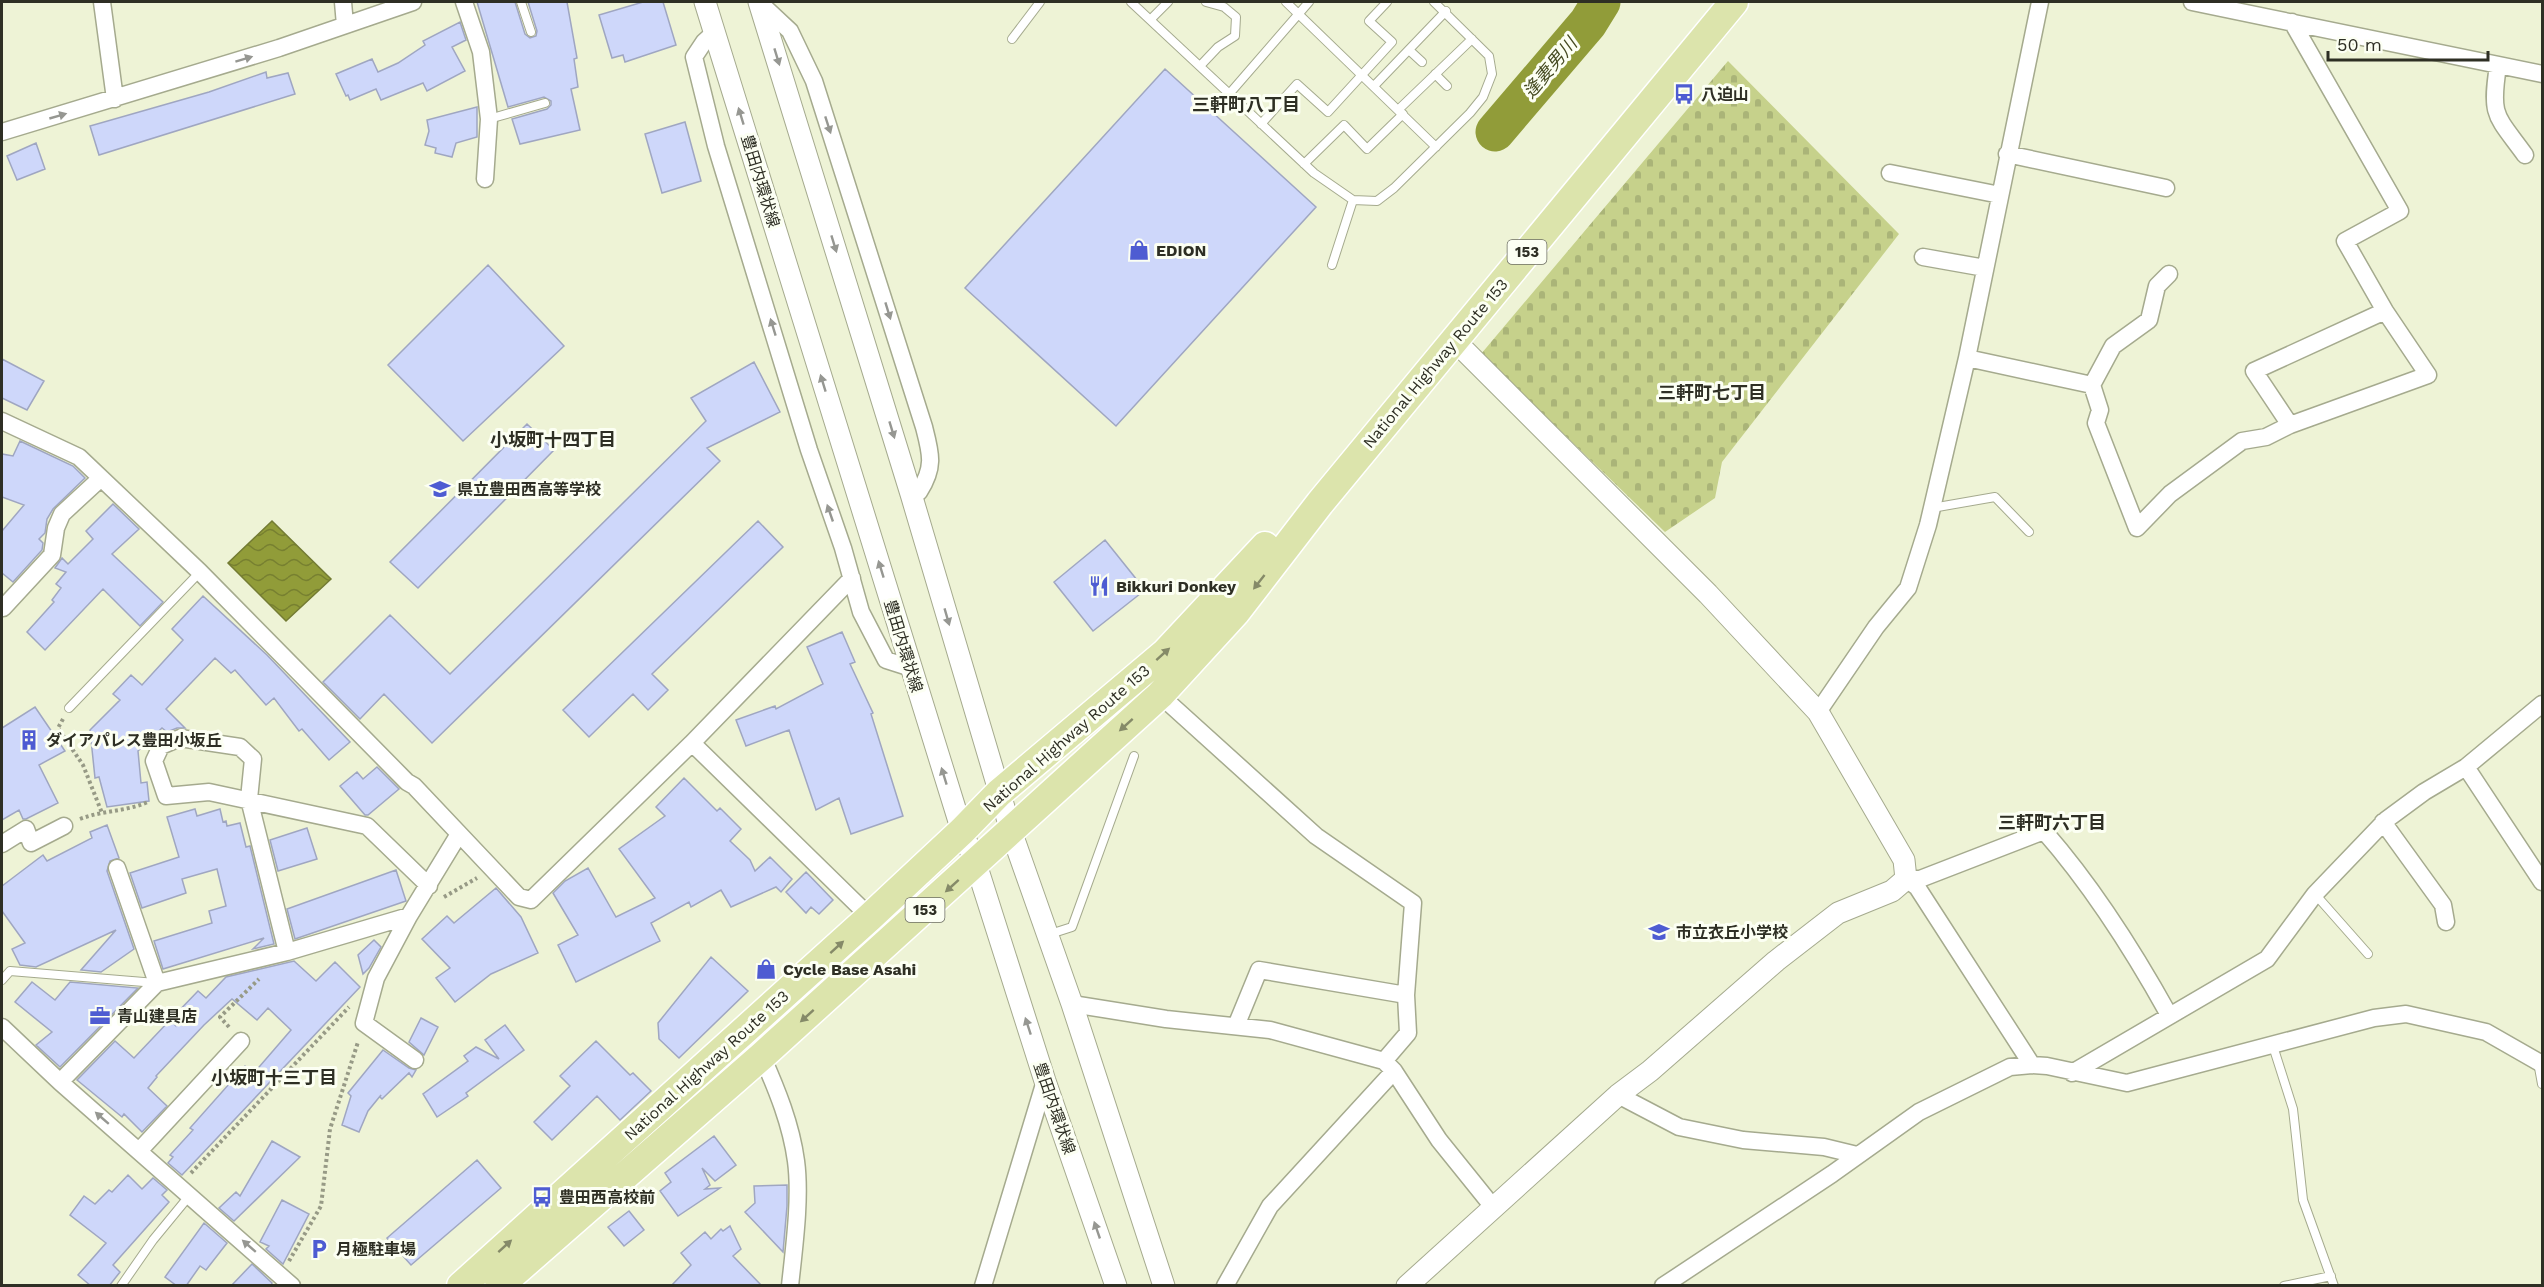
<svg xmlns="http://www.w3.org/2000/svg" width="2544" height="1287" font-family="'Work Sans','Noto Sans JP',sans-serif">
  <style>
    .cemetery { fill: url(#cemetery-stones) }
    .water { fill: url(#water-waves); stroke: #737b33; stroke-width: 1.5 }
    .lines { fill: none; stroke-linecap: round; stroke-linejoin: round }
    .river { stroke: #919c39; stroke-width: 39 }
    .building { fill: #ced7fa; stroke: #9fa6c1; stroke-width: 1.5 }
    .service-casing { stroke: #a5aa8e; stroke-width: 10 }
    .minor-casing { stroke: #a5aa8e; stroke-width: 19 }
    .tertiary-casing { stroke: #a5aa8e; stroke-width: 23 }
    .trunk-casing { stroke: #fff; stroke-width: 31 }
    .path { stroke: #979a86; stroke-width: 4; stroke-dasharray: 3 3; stroke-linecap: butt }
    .service { stroke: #fff; stroke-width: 8 }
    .minor { stroke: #fff; stroke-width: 16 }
    .tertiary { stroke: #fff; stroke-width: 21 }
    .trunk { stroke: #dce4ac; stroke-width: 28 }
    .oneway { fill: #969792 }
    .oneway2 { fill: #858a68 }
    .labels { text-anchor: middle; stroke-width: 6; stroke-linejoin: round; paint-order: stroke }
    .shield { fill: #fcfff3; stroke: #6c6d62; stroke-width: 1.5 }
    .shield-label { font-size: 15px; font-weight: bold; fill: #2e2f24 }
    .poi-label { font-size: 16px; font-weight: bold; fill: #2e2f24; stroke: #fcfff3; text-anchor: start }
    .street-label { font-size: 16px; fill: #2e2f24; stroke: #fcfff3 }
    .water-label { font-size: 18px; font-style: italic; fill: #454a21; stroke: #fcfff3 }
    .neighbourhood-label { font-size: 18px; font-weight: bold; fill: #2e2f24; stroke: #fcfff3 }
  </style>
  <defs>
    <pattern id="cemetery-stones" width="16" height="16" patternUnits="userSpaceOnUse" patternTransform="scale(1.5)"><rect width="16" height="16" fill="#c6d18b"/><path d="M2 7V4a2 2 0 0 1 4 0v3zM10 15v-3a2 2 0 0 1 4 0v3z" fill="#aab478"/></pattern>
    <pattern id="water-waves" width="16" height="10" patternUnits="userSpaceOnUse" patternTransform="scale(1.5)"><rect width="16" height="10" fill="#919c39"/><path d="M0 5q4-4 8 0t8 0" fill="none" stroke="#778030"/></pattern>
  </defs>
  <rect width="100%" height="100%" fill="#eef3d6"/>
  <path class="cemetery" d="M1728,61l171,173 -177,228 -7,36 -50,34 -184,-178z"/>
  <path class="water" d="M272,521l59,58 -45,42 -58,-58z"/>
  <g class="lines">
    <path class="river" d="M1495,132l93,-109 13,-21"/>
  </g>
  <path class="building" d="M477,2h38l10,32 5,4 6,-2 1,-5 -9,-29h39l10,56 -3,1 4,28 -7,2 9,41 -60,14 -8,-25 35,-10 4,-4v-4l-7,-4 -36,10z
    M643,2h20l13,43 -51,17 -2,-7 -11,3 -13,-43z
    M460,22l6,18 -14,7 13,24 -38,20 -4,-8 -42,17 -5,-11 -26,11 -2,-5 -2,1 -10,-22 36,-15 6,13 20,-9 27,-18 -2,-4z
    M1165,69l151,138 -200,219 -151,-138z
    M266,72l1,6 21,-5 7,21 -196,61 -9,-29 119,-34z
    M477,107v30l-21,6 -4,14 -17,-4 1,-5 -11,-3 4,-14 -2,-11z
    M685,122l16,59 -39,12 -17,-59z
    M36,143l9,26 -28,11 -10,-24z
    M488,265l76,81 -101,95 -75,-76z
    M2,359l42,22 -17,29 -25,-12z
    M754,362l26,50 -73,36 13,13 -288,282 -48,-49 -24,25 -37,-37 67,-67 60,59 256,-253 -15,-23z
    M527,424l27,26 -136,138 -28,-26z
    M20,441l53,25 12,12 -32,31 -6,10 -2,14 -6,6 4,4 -1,7 -29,32 -11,-9v-42l22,-26 -22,-8v-43l11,2z
    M113,504l26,25 -27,25 51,48 -23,24 -37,-37 -58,61 -18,-18 27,-30 -2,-2 9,-12 -5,-4 10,-12 -11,-4 7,-10 6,6 25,-25 -7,-8z
    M758,521l25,26 -131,127 16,16 -20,20 -15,-16 -44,43 -26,-27z
    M1105,540l40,50 -52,41 -39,-49z
    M203,596l64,59 83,87 -21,18 -27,-31 -3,2 -25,-33 -8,7 -31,-35 -4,3 -16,-15 -49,51 19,19h-8l-10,4 -5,-4 -24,23 3,32 6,-1 2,19 -42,6 -8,-30 -4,1 -5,-48 30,-30 -7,-6 18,-19 11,10 41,-45 -11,-11z
    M842,632l13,30 -5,2 23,49 -2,1 32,102 -52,18 -12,-36 -23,12 -27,-80 -43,16 -10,-26 39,-14 1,3 47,-25 -16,-37z
    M35,707l30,44 -26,14 19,38 -32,16h-3l-4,-9 -17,10v-92z
    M377,767l22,22 -31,26h-3l-25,-29 17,-14 6,7z
    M684,778l33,33 3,-3 21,21 -11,12 20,19 5,11 15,-14 22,22 -11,13 -5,-5 -45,20 -10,-17 -30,17 -2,-5 -38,21 9,18 -84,41 -18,-37 20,-10 -25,-42 12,-12 23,-13 28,49 39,-19 -36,-49 46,-33 -9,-9z
    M195,809l2,7 23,-7 3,13 3,-1 1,5 13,-3 6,24 4,-1 24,98 -21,5 11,-11 -101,31 -9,-28 58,-18 -3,-12 17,-5 -9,-37 -35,10 4,14 -44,15 -12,-35 49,-16 -12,-40z
    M107,825l12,33 -9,3 -3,10 27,78 -33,23 -20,-2 35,-40 -80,37 -16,-2 -8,-16 13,-6 -23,-32v-25l41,-31 4,6 45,-23 -2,-6z
    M307,828l10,31 -39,12 -8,-31z
    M396,870l10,31 -111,38 -8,-30z
    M806,872l27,28 -14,14 -8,-7 -5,6 -20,-21z
    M496,888l25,29 17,36 -47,21 -36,28 -19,-24 14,-10 -28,-29 25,-23 7,7z
    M374,940l7,7 -12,21 -6,6 -5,-19z
    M711,957l37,34 -69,67 -20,-19 -1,-16z
    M294,961l22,20 19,-19 25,25 -178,188 -14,-12 5,-6 -3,-2 23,-25 -3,-2 55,-62 8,8 38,-44 -23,-22 -11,12 -25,-21 -28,26 -48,51 1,1 -9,11 19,18 -25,26 -18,-18 -2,3 -45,-37 38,-39 19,17 36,-38 5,5 -2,-8 25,-26 8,7 20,-21z
    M32,982l23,18 15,-18 68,6 -78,79 -24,-22 16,-13 -37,-30z
    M421,1018l17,9 -14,28 -15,-13z
    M505,1025l19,25 -58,43 2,3 -31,21 -14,-23 45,-33 -4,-5 12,-9 23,12 -14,-19z
    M596,1041l34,34 3,-2 18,18 -31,29 -23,-24 -45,44 -18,-18 36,-36 -10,-10z
    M383,1050l26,18 7,2 -4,7 -3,-4 -27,26 -2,-2 1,-2 -13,16 -9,21 -17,-7 9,-29 -3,-3z
    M714,1136l22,29 -21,16 -13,-13 8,17 -5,4 15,-1 -42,28 -18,-25 11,-9 -6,-9z
    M272,1141l28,16 -66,64 -15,-13 17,-16 4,4z
    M477,1160l24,28 -90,77 -24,-27z
    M128,1175l14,14 11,-11 14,12 -5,5 7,7 -56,63 7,7 -11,14h-18l-13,-11 28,-32 -36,-28 14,-19 11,8 14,-14 3,2z
    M787,1185v21l-4,46 -38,-40 10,-9 -1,-17z
    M282,1200l27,14 -26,50 -17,-15 3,-3 -9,-4z
    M629,1211l15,19 -20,16 -16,-19z
    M204,1223l23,20 -21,27 -6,-4 -14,20h-9l-12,-9z
    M730,1226l11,23 -8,7 29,30h-91l20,-21 -10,-12 24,-21 6,7 10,-10 2,2z
    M252,1264l20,19 -1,3h-40z"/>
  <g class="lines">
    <g class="service-casing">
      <path id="service" d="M521,2l10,30
        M1131,2l183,171 39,27 24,1 17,-13 76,-75 13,-16 9,-23 -3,-18 -55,-54
        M1286,2l150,145
        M1151,19l17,-17
        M1012,39l28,-37
        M1409,50l13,12
        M1200,66l18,-19 17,-11 1,-19 -12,-10 -18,-5
        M1435,74l12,12
        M1374,86l72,-75
        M1230,93l79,-91
        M1398,110l74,-71
        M489,119l56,-16
        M1261,124l36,-40 31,28 64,-70 -23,-21 18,-19
        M1304,164l40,-39 23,24 36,-35
        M1332,265l21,-65
        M1932,508l63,-11 34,35
        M69,708l131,-136
        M2315,894l53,60
        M1047,935l25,-8 62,-171
        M2,980l8,-9 146,12
        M2272,1043l21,66 10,91 31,86
        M2538,1062l4,22
        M121,1286l32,-46 37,-45
        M2284,1286l47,-10"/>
    </g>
    <g class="minor-casing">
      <path id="minor" d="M102,2l13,97
        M343,2l2,23
        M464,2l17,50 8,67 -4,60
        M2192,2l350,72
        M760,3l30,28 24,50 110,346c7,27 11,40 -5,65l-8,2
        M715,32l-11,10 -10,15 22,89 93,304 34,98 18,64 25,48 25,8
        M2498,66c-8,51 -2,49 27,89
        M2,132l277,-84 134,-46
        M2007,154l159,34
        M1890,173l110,22
        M1923,257l62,11
        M2169,274l-12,12 -8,34 -36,26 -21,39 8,25 -4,13 41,105 33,-34 72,-53 24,-4 24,-12 138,-50 -43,-64 -40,-70 55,-30 -108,-189
        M1967,358l125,27
        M2,421l77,36 121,115 207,210 7,4 105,111 12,3 161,-157 178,174
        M2290,425l-36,-54 131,-60
        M3,608l49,-53 4,-27 6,-14 39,-36
        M1160,695l156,141 97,67 -7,92
        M1818,712l58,-85 32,-39 20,-63 39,-167 73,-356
        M692,743l160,-165
        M2466,767l76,115
        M2383,822l60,83 3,17
        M2,844l24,-15 5,14 33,-17
        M117,868l40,115
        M1906,879h14l124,-48c49,56 89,119 125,184
        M1906,879l11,8 115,178
        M287,952l-38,-153 4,-40 -13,-12 -60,-9 -19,8 -7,15 12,35 43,-4 158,34 62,60
        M1072,1004l94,15 104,11 114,31 10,10 45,69 54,67
        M1236,1026l23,-56 147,25 2,38 -24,28
        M2,1027l58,55 232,204
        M762,1056c15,34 29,68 34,105 5,37 -2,87 -6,125
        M415,1060l-51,-37 12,-45 33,-62 50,-82
        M2072,1073l195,-114 48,-65 71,-74 38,-28 42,-25 76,-63
        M60,1082l97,-99 130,-31 122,-36
        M1618,1095l61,32 64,13 81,7 33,8
        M139,1151l102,-110
        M983,1286l62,-205
        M1225,1286l45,-80 124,-135
        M1663,1286l169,-112 87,-62 91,-45 22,-2 15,1 80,17 247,-65 32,-4 80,18 56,32"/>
    </g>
    <g class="tertiary-casing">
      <path id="tertiary" d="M705,2l257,829 14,33 69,217 71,205
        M759,2l152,492 100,337 61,173 92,282
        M1407,1286l211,-191 32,-24 126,-110 62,-48 54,-22 14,-12 -2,-19 -86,-148 -110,-118 -254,-254"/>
    </g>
    <g class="trunk-casing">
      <path id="trunk" d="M461,1286l409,-369 92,-86 37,-38 166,-140 100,-107
        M499,1286l263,-230 398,-361 76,-83 84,-109 414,-501"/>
    </g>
    <path class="path" d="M63,719l-5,9 25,37 19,48
      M80,819c24,-9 44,-7 68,-17
      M444,897l33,-19
      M229,1027l-9,-10 39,-38
      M191,1173l158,-166
      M289,1261l32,-55 9,-77 28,-87"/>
    <use href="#service" class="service"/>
    <use href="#minor" class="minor"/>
    <use href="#tertiary" class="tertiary"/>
    <use href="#trunk" class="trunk"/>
  </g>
  <defs><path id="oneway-solid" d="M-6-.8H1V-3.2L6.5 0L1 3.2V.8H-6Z" transform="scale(1.5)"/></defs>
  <g class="oneway">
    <use href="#oneway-solid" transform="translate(777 57) rotate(73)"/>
    <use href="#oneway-solid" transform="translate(244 59) rotate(-17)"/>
    <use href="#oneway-solid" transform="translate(58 116) rotate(-16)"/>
    <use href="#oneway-solid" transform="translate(741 116) rotate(-107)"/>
    <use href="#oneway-solid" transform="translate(828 125) rotate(72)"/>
    <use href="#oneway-solid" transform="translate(834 244) rotate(73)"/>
    <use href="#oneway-solid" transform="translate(888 311) rotate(73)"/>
    <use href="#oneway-solid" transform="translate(773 327) rotate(-107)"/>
    <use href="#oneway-solid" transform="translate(823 383) rotate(-107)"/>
    <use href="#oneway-solid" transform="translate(892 430) rotate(73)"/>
    <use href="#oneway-solid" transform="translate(830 513) rotate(-109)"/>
    <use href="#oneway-solid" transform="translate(881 569) rotate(-107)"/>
    <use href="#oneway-solid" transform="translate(947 617) rotate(74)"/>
    <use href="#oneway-solid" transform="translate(944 776) rotate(-107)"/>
    <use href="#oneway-solid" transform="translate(1028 1026) rotate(-108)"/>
    <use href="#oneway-solid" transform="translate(102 1118) rotate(-139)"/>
    <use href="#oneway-solid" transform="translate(1097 1230) rotate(-109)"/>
    <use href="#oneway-solid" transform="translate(249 1246) rotate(-139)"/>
  </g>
  <g class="oneway2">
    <use href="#oneway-solid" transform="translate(1259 582) rotate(128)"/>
    <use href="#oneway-solid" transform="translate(1163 654) rotate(-42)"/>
    <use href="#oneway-solid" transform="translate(1126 725) rotate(138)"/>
    <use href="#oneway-solid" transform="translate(952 886) rotate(138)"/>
    <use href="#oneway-solid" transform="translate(837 947) rotate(-42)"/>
    <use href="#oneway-solid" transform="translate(807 1016) rotate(138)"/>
    <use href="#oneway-solid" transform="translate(505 1246) rotate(-42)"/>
  </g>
  <defs>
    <g id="bus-bare" transform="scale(1.62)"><path d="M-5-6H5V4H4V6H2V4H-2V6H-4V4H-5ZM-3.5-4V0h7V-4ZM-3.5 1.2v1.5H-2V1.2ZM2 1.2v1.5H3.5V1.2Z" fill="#4e5cd2" stroke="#fcfff3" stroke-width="2.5" paint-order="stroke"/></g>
    <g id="shop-bare" transform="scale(1.62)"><path d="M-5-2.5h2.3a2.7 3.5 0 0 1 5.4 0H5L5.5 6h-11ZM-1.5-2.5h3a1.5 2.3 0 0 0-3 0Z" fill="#4e5cd2" stroke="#fcfff3" stroke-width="2.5" paint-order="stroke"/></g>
    <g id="school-bare" transform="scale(1.62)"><path d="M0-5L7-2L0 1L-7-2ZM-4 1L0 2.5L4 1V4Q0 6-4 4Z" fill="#4e5cd2" stroke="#fcfff3" stroke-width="2.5" paint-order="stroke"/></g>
    <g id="restaurant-bare" transform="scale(1.62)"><path d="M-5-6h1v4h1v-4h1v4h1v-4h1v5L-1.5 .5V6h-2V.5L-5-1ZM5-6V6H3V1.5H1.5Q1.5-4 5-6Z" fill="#4e5cd2" stroke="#fcfff3" stroke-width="2.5" paint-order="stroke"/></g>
    <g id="building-bare" transform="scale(1.62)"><path d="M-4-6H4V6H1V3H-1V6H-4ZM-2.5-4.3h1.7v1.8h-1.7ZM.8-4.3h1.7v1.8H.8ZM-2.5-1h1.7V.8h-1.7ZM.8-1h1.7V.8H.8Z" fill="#4e5cd2" stroke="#fcfff3" stroke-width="2.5" paint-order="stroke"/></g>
    <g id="office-bare" transform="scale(1.62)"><path d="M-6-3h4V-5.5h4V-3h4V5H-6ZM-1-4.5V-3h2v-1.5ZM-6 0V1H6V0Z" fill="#4e5cd2" stroke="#fcfff3" stroke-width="2.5" paint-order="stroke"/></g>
    <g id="parking-bare" transform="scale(1.62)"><path d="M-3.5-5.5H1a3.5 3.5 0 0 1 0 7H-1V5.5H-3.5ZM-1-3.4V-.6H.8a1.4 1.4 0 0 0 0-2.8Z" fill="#4e5cd2" stroke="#fcfff3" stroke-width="2.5" paint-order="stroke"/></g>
  </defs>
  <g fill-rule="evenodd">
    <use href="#bus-bare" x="1684" y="94"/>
    <use href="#shop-bare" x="1139" y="250"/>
    <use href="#school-bare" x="440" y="489"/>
    <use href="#restaurant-bare" x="1099" y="586"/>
    <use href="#building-bare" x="29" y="740"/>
    <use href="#school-bare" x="1659" y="932"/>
    <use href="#shop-bare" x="766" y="969"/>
    <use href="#office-bare" x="100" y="1016"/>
    <use href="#bus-bare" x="542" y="1197"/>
    <use href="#parking-bare" x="319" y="1249"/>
  </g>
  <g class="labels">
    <g class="shield">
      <rect x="1507.5" y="240" width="39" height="24" rx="4.5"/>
      <rect x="905.5" y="898" width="39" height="24" rx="4.5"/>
    </g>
    <g class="shield-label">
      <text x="1527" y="257">153</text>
      <text x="925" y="915">153</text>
    </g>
    <g class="poi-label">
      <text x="1701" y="100">八迫山</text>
      <text x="1156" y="256">EDION</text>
      <text x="457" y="495">県立豊田西高等学校</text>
      <text x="1116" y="592">Bikkuri Donkey</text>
      <text x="46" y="746">ダイアパレス豊田小坂丘</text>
      <text x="1676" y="938">市立衣丘小学校</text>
      <text x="783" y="975">Cycle Base Asahi</text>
      <text x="117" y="1022">青山建具店</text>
      <text x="559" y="1203">豊田西高校前</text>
      <text x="336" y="1255">月極駐車場</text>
    </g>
    <g class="street-label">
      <text transform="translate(761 181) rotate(73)" y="6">豊田内環状線</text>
      <text transform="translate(1435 363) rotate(-50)" y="6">National Highway Route 153</text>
      <text transform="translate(904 646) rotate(73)" y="6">豊田内環状線</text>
      <text transform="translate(1066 738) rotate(-41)" y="6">National Highway Route 153</text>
      <text transform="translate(706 1065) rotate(-42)" y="6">National Highway Route 153</text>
      <text transform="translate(1055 1108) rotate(71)" y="6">豊田内環状線</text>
    </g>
    <g class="water-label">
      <text transform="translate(1550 68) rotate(-50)" y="6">逢妻男川</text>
    </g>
    <g class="neighbourhood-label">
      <text x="1246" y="111">三軒町八丁目</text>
      <text x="1712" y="399">三軒町七丁目</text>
      <text x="553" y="446">小坂町十四丁目</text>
      <text x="2052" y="829">三軒町六丁目</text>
      <text x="274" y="1084">小坂町十三丁目</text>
    </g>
  </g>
  <rect width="2544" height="1287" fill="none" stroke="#2e2f24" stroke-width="6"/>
  <path d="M2328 51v9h160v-9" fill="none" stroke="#2e2f24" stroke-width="3"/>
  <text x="2337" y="51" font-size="18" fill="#2e2f24" stroke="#fcfff3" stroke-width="4.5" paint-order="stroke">50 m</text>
</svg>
